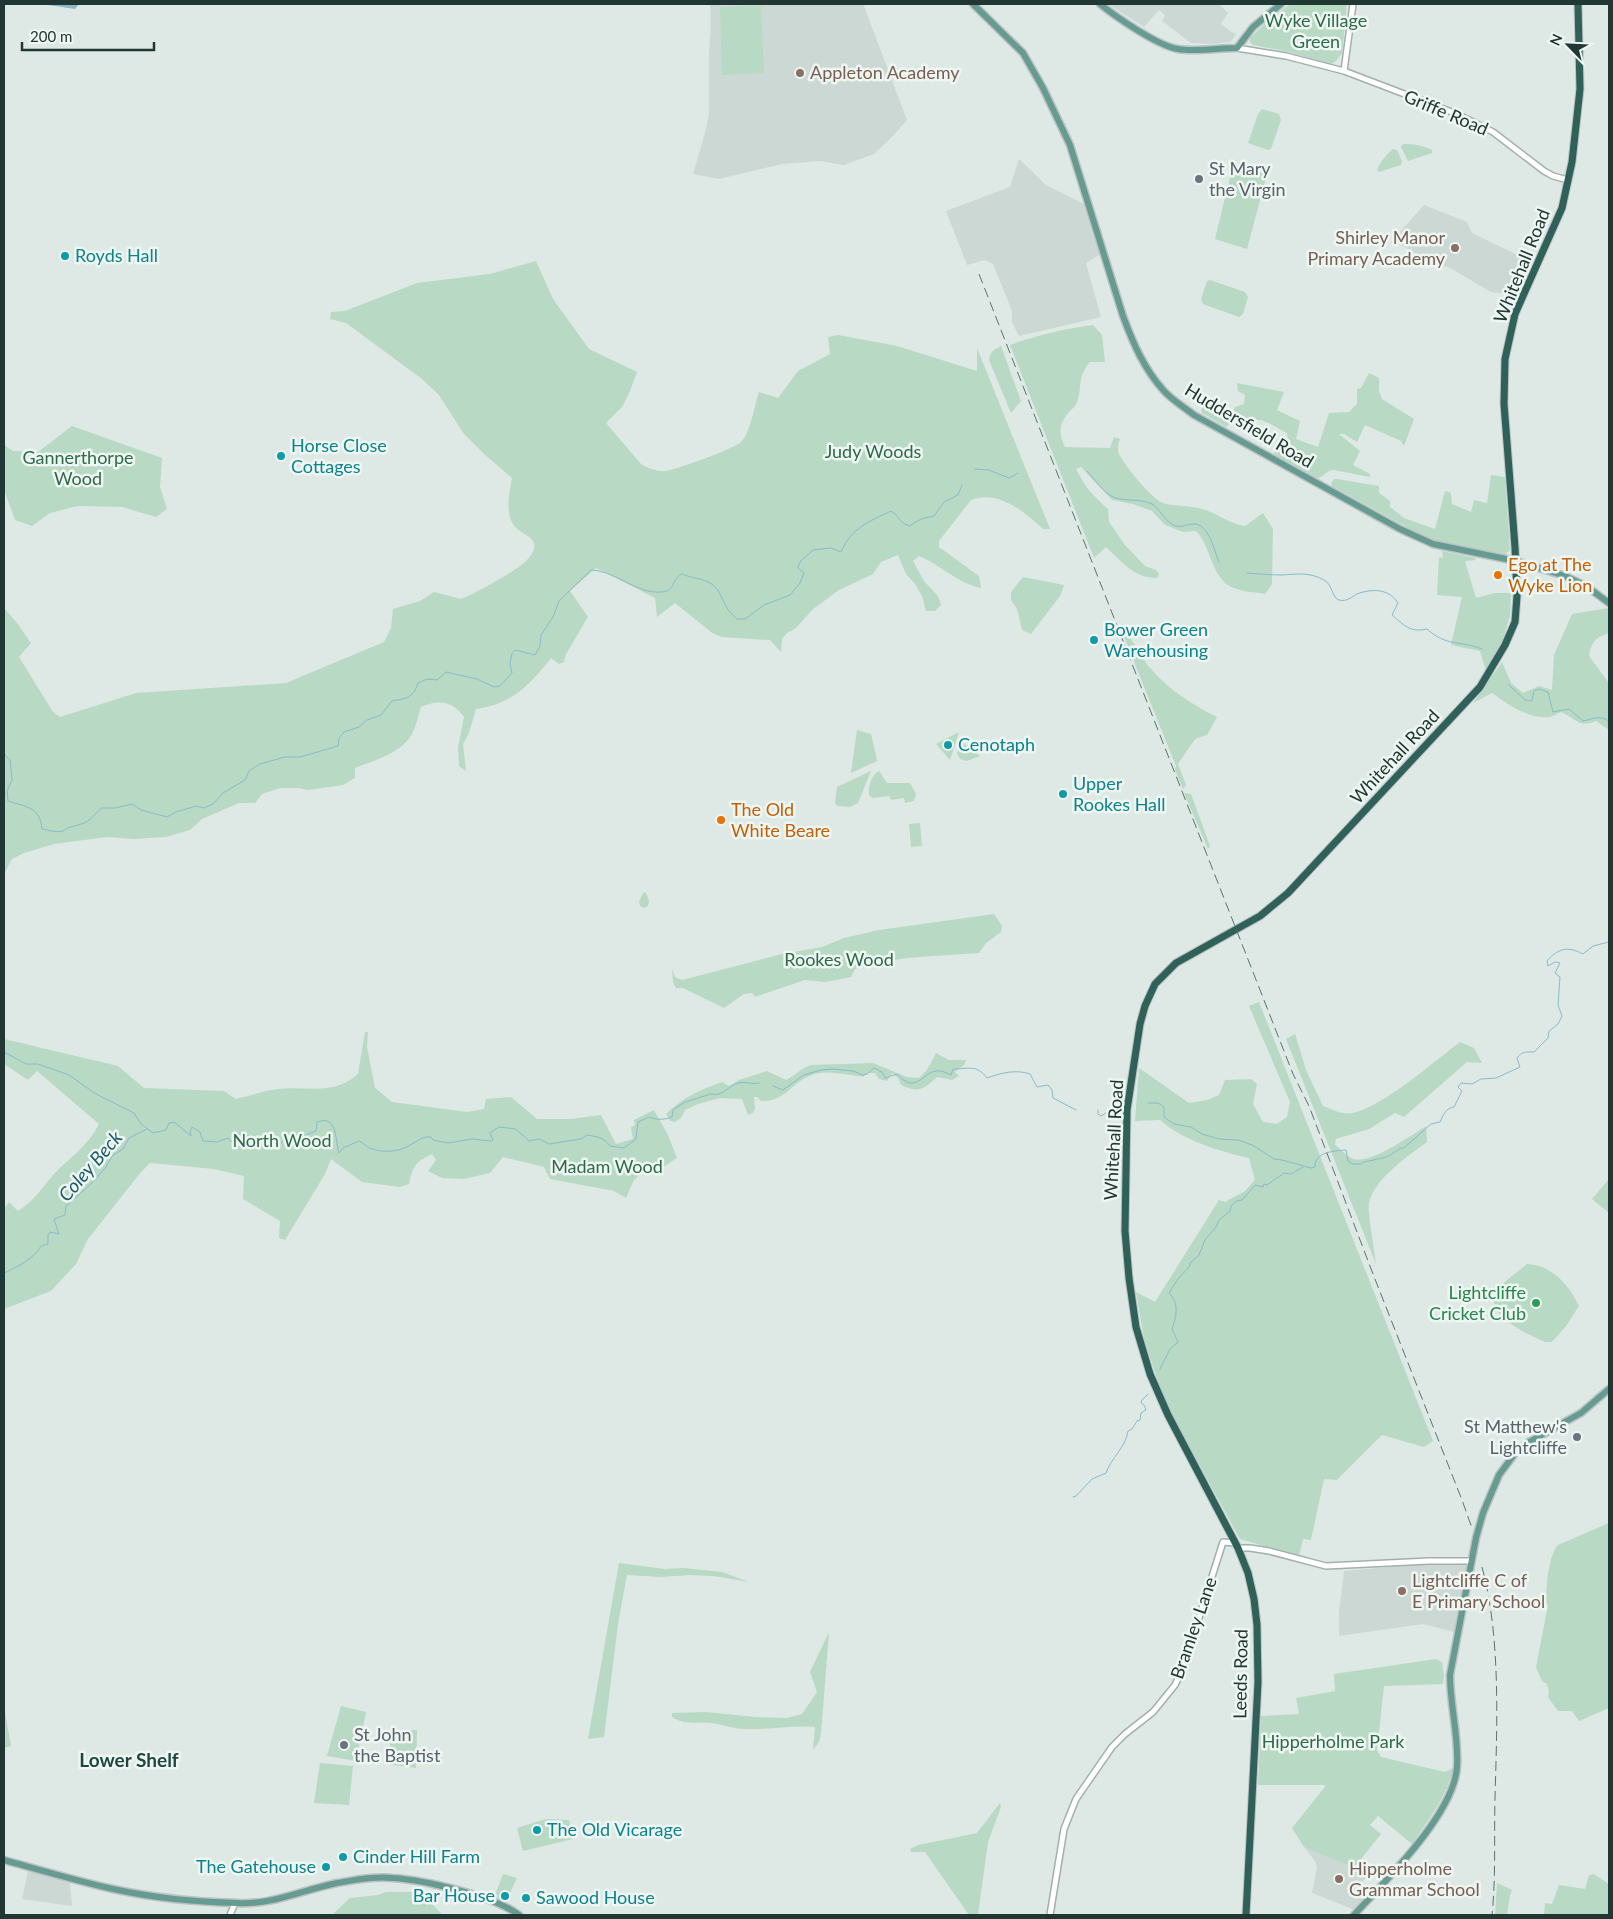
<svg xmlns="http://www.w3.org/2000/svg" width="1613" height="1919" font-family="Lato,sans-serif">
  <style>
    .built { fill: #ccd8d4 }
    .green { fill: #b8d9c3 }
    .water { fill: #89bbcb }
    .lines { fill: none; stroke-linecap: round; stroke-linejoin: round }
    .stream { stroke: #89bbcb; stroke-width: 1 }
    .minor-casing { stroke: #a2b0ac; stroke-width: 8 }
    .major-casing { stroke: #bcc3c2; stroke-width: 9 }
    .highway-casing { stroke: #bcc3c2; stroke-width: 9 }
    .minor { stroke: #fff; stroke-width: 5 }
    .major { stroke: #669b92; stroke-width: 6 }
    .highway { stroke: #2f615a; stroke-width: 7 }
    .rail { stroke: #5b736e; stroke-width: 1; stroke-dasharray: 10 5; stroke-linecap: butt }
    .education-dot { fill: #8d6e63; stroke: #eef6f2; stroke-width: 2 }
    .worship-dot { fill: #6b7280; stroke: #eef6f2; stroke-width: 2 }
    .culture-dot { fill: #0f9aa8; stroke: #eef6f2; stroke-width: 2 }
    .food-dot { fill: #e8710a; stroke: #eef6f2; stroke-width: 2 }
    .leisure-dot { fill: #2e9e5b; stroke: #eef6f2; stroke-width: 2 }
    .labels { text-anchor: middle; stroke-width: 5; stroke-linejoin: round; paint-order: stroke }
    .park-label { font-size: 18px; fill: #2e6a4a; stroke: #eef6f2 }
    .education-label { font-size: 18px; fill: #785e54; stroke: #eef6f2; text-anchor: start }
    .street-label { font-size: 18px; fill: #213733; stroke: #eef6f2 }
    .worship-label { font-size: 18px; fill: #5b616d; stroke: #eef6f2; text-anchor: start }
    .culture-label { font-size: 18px; fill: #0d838f; stroke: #eef6f2; text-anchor: start }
    .food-label { font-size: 18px; fill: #c56008; stroke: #eef6f2; text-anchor: start }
    .leisure-label { font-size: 18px; fill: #27864d; stroke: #eef6f2; text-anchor: end }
    .water-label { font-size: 19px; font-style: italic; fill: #205a6e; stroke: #eef6f2 }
    .neighbourhood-label { font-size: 19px; font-weight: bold; fill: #1f4740; stroke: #eef6f2 }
  </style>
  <rect width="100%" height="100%" fill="#dee9e5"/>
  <path class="built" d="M710,4h155l-1,2 43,114 -14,16 -19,18 -30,11 -24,-4 -38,3 -63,15 -26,-5 12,-41 4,-19v-60l2,-29z
    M1108,4h111l9,9 -7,11 15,11 -6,7 -19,2 -20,-1 -29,-22 3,-6 -6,-5 -15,17z
    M1019,159l27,26 38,19 9,32 7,18 -14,9 15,54 -82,19 -7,-14v-11l-19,-47 -8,-4 -18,5 -21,-54 64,-24z
    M1424,205l43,17 5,11 58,28 -18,32 -5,1 -16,-2 -41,-24 -20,-7 -29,-16 -10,-3z
    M1464,1563l3,3 -13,66 -31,-8 -84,12v-24l5,-41 68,-6z
    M1304,1847l65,27 -14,17 8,9 -8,10 -43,-17 5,-26 -2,-6z
    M28,1871l42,12 2,23 -50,-7z"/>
  <path class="green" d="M1290,4h57l-5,49 -6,8 -5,3 -42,-12 -36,-7 -3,-3v-4l20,-19z
    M761,6l3,67 -42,2 -2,-68z
    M1262,109l17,5 2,6 -10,29 -3,1 -20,-7 10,-29z
    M1403,144c11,0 19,1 29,6v3l-24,8 -7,-14z
    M1393,149l4,1 5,11 -1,4 -22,7 -2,-2c4,-9 9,-15 16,-21z
    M1233,165l34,9 -20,75 -32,-10z
    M536,261l17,38 36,50 48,23 -9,24 -6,11 -16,16 35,41c6,4 17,8 25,7 12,-2 67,-22 75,-29 9,-8 14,-38 18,-50l19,6 20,-27 32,-17 -2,-17 10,-2 59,11 80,25v-23l73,181h-7c-18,-17 -45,-40 -72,-29l-32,41v6l40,29 2,12c-24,-5 -40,-23 -62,-32l-6,5 11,20 14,15 3,9 -6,6h-9l-4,-15 -7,-12 -9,-10 -8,-19 -17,7 -8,12 -34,16 -26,19 -17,19 -9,5 -5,6 -1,13 -11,-12 -49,-3 -10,-5 -36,-29 -18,14 -2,-19 -59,-30 -26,23 18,26 -22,37 -2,8 -5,2 -8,-6c-21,27 -39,46 -75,51l-7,24 -6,11 3,27 -7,-5 -1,-18 6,-31c-11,-16 -26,-18 -43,-10 -3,9 -5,19 -9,27 -10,19 -39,27 -57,34v10l-12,7 -35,5 -9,-2h-19l-18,6 -7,9h-16l-37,16 -12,11 -24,7 -32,2 -27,-2 -53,7 -30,9 -12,6 -8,15v-266l13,15 14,20 -12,14 34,55 7,5 76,-24 150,-10 98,-41 7,-14 2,-19 27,-8 14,-9 27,7c17,-7 49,-25 63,-36 5,-4 12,-13 10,-20 -1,-5 -10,-9 -14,-12 -17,-11 -11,-37 -8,-53l-27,-23 -21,-21 -25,-39 -17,-16 -76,-56 -16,-4 1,-7 14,-1 72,-28 73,-9z
    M1210,280l35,12 3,5 -5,17 -4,3 -36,-13 -2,-5 6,-18z
    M1093,325l9,10 3,27h-15c-14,17 -7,25 -13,40 -1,4 -5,7 -8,10 -10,12 -11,21 -4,35l45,1 4,-11 6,2c-2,5 -3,10 -1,15 5,11 33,45 44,49 12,4 27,2 39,6 15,4 27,15 43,17l18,-13 10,16 -1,55 -7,10c-10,-2 -22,-2 -31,-6 -23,-8 -22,-41 -38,-57l-13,1 -18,-7 -13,-14 -19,-7 -21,-4 -31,-33 -5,2c10,19 16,26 32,40l1,13 16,23 20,21 11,4 3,4 -2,4c-23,0 -35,-16 -51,-31l-12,11 -84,-213c27,-10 55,-16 83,-20z
    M1001,346l20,55 -10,12 -22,-53c1,-9 5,-10 12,-14z
    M1369,373l10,5v12l3,9 32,20 -10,27 -3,-5 -36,-16 -8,17 -13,-8h-5l21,17 -7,14 17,9v3l-36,-7c-8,0 -11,8 -17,8l-44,-24 15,-15 -1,-6c-8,-4 -18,-11 -27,-13 -10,-2 -28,0 -34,7l-24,-14 -1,-3 2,-3 8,-1 4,5 11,-1 7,2 2,-5 9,-3 1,-9 -7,-4 -1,-8 47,9 -7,18 23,11 -4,18 22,8 11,-34 20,-1 8,-8v-15l4,-1z
    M72,426l90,32 -2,29 7,22 -11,8 -34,-10 -44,-1 -28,7 -18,13 -17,-6 -11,-30v-45l9,6 25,1z
    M1491,475l14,2 5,73 -5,4 -63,-12 -19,-6 -91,-50 -1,-3 3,-4h3l42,7v7l11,8v6l14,11 31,11 10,-38 6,2 1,11 19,8 3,-12 13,3z
    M1442,551l33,7 1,2 -11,1 11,37 19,-5h16l-1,23 -7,23 -17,32 -6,-20 -29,-6 11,-48 -25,-2 2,-38 4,1z
    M1023,577l41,8 -4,11 -29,38 -9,-4 -5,-21 -6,-9v-8z
    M1609,608v25c-14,5 -17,8 -20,23l20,27v47l-13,-9c-18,7 -19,-2 -35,-9 -3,1 -7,4 -11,5 -20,3 -43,-13 -58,-24l-19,10 29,-41 9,21 12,10 16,-7 13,4 2,-35 18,-41z
    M1122,623c9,15 18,34 29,46 19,22 42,36 66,48l-10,18 -12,4 -17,25 8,21 -3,4 -8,-19 1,-4 -54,-134z
    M857,730l14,4 6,26v1l-26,12z
    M959,732l-9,28 -14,-16z
    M962,742l18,14 -13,5 -7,-2 -3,-6z
    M871,771l-13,32 -8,4 -13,-1 -2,-3 2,-16z
    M879,771l8,12h23l6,11 -2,7 -9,2 -1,-5 -13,2 -2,-4 -16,2 -4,-3c-1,-9 2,-19 10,-24z
    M1184,793l7,1 19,52 -2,3z
    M920,823l2,23 -11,1 -2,-23z
    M644,892l2,1 3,8 -1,5 -4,2 -4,-2 -1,-5z
    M994,914l8,12 -1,6 -15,11 -7,10c-41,3 -84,3 -124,16l-4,8 -26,5 -20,-2 -50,17 -3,-4 -8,1 -20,14 -41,-20h-7l-3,-6 -1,-14 3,9 7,3 100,-26 40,-7 22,-9 35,-8z
    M1259,1002l174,439 -9,6 -42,-12 -45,45 -13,-1 -13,61 -8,-1 -4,17 -59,-17 -75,-137 -21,-63 -8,-47 19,10 64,-102 6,2 20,-11 10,-11 -6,-22c-30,-7 -65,-17 -89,-38l-25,1 4,-53 50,35 18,-3 12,-5 6,-15 26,-1 6,5 -4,20 10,18 14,2 10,-7 3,-15 -41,-96z
    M365,1032h3l-1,15 8,41 17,14 75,10 17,-3 2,-10 25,-2 26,22h34l30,-4 15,29 17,-5 -2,-12 4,-2 -1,-5 20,-10 14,25 9,23 -14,9 -17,1 -12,12 -8,18 -12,-7 -64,-12 -6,-12 -41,-10 -13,16 -26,6 -22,-1 -14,-7 8,-11 -4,-6c-17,8 -19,12 -23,30l-9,3 -38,-5 -31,-23 -6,15 -40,66 -6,-2 1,-17 -37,-22 1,-23 -30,-7 -64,-6 -9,9 -53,67 -12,25 -25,27 -47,18v-100l5,-7 9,9c17,-11 23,-22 36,-37 15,-16 35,-29 45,-50l-62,-53 -9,9 -24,-16v-25l114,27 26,22 80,3 12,8c13,-3 28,-8 41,-10 31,-3 56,7 81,-15z
    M1295,1034l11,36 17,36c10,4 19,9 30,7 31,-7 80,-51 107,-71l14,6 8,15 -15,-1 -63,55 -9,-4 -26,16 -33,10 -1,6c6,4 13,13 19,14 17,5 58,-24 72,-33l1,16c-18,13 -53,37 -58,61 -2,9 6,49 7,61l-90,-225z
    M936,1053l13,7h17l-2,5 -9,7 4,4 -7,4 -15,-3c-14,13 -18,16 -36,8l-2,-6 -7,-6 -5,8 -8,-2 -4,-6h-8l-4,4c-14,-2 -38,-7 -51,-2 -21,7 -26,27 -51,26l-4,-4h-3l1,12 -2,4 -5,2 -6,-16 -22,-1 -22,6 -13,6 -4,8 -6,4 -5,-1 -4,-7c17,-17 34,-24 56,-32l7,4 10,-6 28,-9 19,9c10,-5 15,-12 25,-15l62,-2 34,14 12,1 8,-8z
    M1609,1179v34l-17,-14z
    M1527,1264c25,1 42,21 52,42l-13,20 -14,16h-7c-15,-7 -64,-27 -48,-52 6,-8 22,-19 30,-26z
    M1609,1523v185l-30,13 -7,-10h-14l-10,-14 1,-5 -2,-8 -5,-3 -6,-14 12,-62 -2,-1c0,-15 2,-48 12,-59z
    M619,1563l46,6 19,-1 38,4 27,10 -35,-6 -25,-1 -28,2 -34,-2 -9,49 -14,113 -16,2z
    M829,1632l-8,102 -2,8 -6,8 2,-23c-24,-2 -47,3 -70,2 -12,0 -23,-5 -35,-6 -14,-1 -26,2 -38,-6v-4l34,-1 49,5 32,1 15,-4 15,-22 -7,-20z
    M1436,1659l6,3 2,13 -1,9 -59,2 -7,64 4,7 64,15 8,-4c-6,29 -25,52 -41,76l-34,-28 -8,9 11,9 -27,34 -50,-21 -12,-19 32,-40 1,-3h-67l3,-69 38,-2 -3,-16 39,-7 -1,-17z
    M341,1706l25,6 -10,49 -29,-5z
    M4,1712h1l6,34 -7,2z
    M393,1730h24l-1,38 -30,-4z
    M320,1763l33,3 -4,39 -35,-2z
    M1000,1803l1,4 -13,35 -10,73h-9l-44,-63h-14l-1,-3 8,-4 59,-12z
    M546,1819l23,1 4,19 -50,12 -6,-23z
    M503,1874l14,4 -7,15 -6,-3 -5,10 -5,-2z
    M1594,1874l15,10v31h-65l1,-12 7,1 7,-19 26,4 4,-14z
    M1497,1883l15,7 -2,5 -3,20h-12z
    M386,1892h28l16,10 13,13h-111l18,-17 28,-3z"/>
  <path class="water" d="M41,4h38l-4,5z"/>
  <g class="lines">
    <path class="stream" d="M975,469l14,1 20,8 9,-5
      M1087,471c7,8 15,19 24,25 10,6 29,2 41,8 8,5 12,16 21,21 9,4 15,-2 23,-1 14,3 18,27 23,38
      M1247,573c12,1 24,2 35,2 15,-1 28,-3 42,5 9,5 8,18 15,20 7,2 13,-3 18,-6 16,-6 32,-5 41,9l-6,12c12,10 18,18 35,14 20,18 32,11 55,20
      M1509,685l16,15 7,1 2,-10 5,-2 9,3 5,20 16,-3 14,12c10,-2 19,-7 26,1
      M4,754l6,6 2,20 -5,11 1,10c19,6 32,6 34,28 7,1 14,4 21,2 2,-1 4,-3 7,-4 18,-4 18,-5 31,-19h14l17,-4 9,6 26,7 9,-5 20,-6 8,2 9,-4 10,-11 22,-13 4,-9 11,-7 25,-7h15l38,-11 1,-8 5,-6 15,-5 8,-7 14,-5 11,-14c14,-3 21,-2 26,-18l9,-4 10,1 9,-8 31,7 17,8 6,-1 12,-13 -2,-9 2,-11 3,-3 20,5 5,-9 1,-11 12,-18 6,-16 32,-31c27,1 49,28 76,21 7,-3 7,-14 15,-17 9,4 19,4 28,9 9,5 11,14 16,23 2,5 7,9 11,13h8l19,-14 26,-10 10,-12 4,-10 -6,-5c1,-9 10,-12 15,-18l18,-2 10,4c10,-24 29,-31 50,-41 9,5 6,10 18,15l12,-7 13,-3 10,-14 14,-7 4,-10
      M4,1052l22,12h12l31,11 27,19 38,19 7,11 12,9 13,-3 3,-7 5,-1 17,14 -1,-4 2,-5 8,5 3,9 14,1 11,-4 7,7 2,-3 -3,-5 1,-3c14,0 19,4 28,14l9,-7 8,2 9,-6 9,1 18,-7 1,-9c21,-8 18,19 22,31l4,-5 16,-7c5,2 8,7 13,8 12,4 27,3 38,-4 8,-4 12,-9 21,-8l2,3 15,3 24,-4 19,2 2,-1 -3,-7 9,-6 17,2 13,12 10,-2 10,5 32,-5 6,-4c10,2 17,2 23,11l14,2 12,-9 2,-17 11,-5c7,3 15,3 23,0l1,-7 12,-8 26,-8c12,3 17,-8 27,-11 7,-2 14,2 21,0
      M773,1086l10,4 21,-15 17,-5 12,-1 20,2 10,4 4,-1 7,-6 8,4 3,6 12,-4c19,21 25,-1 39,-3 6,-1 10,2 15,4l2,-6c14,0 24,-5 34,9 14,-5 29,-9 43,-4l7,13 11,-2 4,5 1,8 23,12
      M1148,1103h10l6,4v10l10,7 17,3 11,7 17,5 19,1 9,3 7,3 20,13 8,1 29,8 4,-1c-1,-15 19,-16 31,-17l2,11 4,3h9l3,-2 23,-5 14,-9h3l27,-24 9,-2c3,-7 6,-14 14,-15l8,-16 -4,-4 3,-4 11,1 9,-5 15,-1 24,-11 -3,-9c5,-7 9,-6 17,-6l14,-14 1,-7 9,-7 4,-8 -4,-11 2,-28 -5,-4 5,-10 -5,-1 -7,4 -1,-5c11,-13 21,-15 36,-7l10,-8 16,-4
      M1098,1110v4l3,2 18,-11
      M4,1273c13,-6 30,-14 37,-27l7,-2v-9l2,-3 9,2 -5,-15 11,-4 1,-9 26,-23 14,-16 6,-11 11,-7 6,-11 18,-9
      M4,1278v1
      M1160,1369l10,-20 8,-7 -6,-13c5,-14 7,-26 -3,-36l9,-14 11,-12 2,-5 8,-7 6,-15 11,-13 3,-7 11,-9 1,-5 5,-5 6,-1 13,-15 8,2 1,-3 3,1 17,-12 7,1 12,-7
      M1073,1497l3,-1 16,-17 14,-6c5,-15 20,-26 22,-42l4,-2 5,-8 3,-1 1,-7 5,-3 -2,-5 -3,-2 1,-3 6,-6"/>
    <g class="minor-casing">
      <path id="minor" d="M1237,48l49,8 58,15 113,43 36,18 51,39 9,5 15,4
        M1344,71l9,-67
        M1238,1548h12l19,3 57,15 103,-5h42
        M230,1915l5,-12
        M1050,1915l14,-86 12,-30 36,-52 13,-13 28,-22 22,-27 8,-17 40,-126 12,1"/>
    </g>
    <g class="major-casing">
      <path id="major" d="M973,4l50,49 20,35 27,57 53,171c10,27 21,53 41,75 8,9 20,16 30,24l206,114 33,15 83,17 49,15 21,10 23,17
        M1100,4c16,13 58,42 78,45 18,3 40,-1 59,-1l16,-21 28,-23
        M4,1860c36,10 73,21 109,29 41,9 83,13 124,14 36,2 65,-13 100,-20 18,-3 37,-7 56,-5 31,2 101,18 126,37
        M1354,1915c31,-34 100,-101 103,-148 2,-31 -7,-61 -7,-92l26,-137 7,-25 16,-38 17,-23 13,-10 52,-29 28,-24"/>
    </g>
    <g class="highway-casing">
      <path id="highway" d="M1246,1915l12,-233 -1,-57 -3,-26 -6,-26 -10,-25 -70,-133 -18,-41 -14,-47 -7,-49 -4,-47 2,-121 13,-86 5,-18 10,-22 21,-21 84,-47 28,-23 192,-206 25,-42 10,-23 2,-26 -2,-49 -11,-143 1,-45 10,-45 47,-106 10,-46 8,-73 -2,-85"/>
    </g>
    <use href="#minor" class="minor"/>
    <use href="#major" class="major"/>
    <use href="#highway" class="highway"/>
    <path class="rail" d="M979,274l314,800 16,32 64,168 89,226 10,28
      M1482,1567c19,70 15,159 13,231 -1,39 1,78 -3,117"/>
  </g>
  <g class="education-dot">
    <circle cx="800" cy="73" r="5"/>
    <circle cx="1455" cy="248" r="5"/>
    <circle cx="1402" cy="1591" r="5"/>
    <circle cx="1339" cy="1879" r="5"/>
  </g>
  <g class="worship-dot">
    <circle cx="1199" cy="179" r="5"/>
    <circle cx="1577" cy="1437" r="5"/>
    <circle cx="344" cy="1745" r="5"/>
  </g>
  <g class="culture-dot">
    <circle cx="65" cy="256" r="5"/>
    <circle cx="281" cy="456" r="5"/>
    <circle cx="1094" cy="640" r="5"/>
    <circle cx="948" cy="745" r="5"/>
    <circle cx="1063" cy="794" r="5"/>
    <circle cx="537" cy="1830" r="5"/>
    <circle cx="343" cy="1857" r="5"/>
    <circle cx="326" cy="1867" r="5"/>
    <circle cx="505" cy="1896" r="5"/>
    <circle cx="526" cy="1898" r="5"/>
  </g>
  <g class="food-dot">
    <circle cx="1498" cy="575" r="5"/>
    <circle cx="721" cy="820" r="5"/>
  </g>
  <circle class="leisure-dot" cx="1536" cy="1303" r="5"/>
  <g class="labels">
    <g class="park-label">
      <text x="1316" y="27">Wyke Village<tspan x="1316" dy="21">Green</tspan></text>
      <text x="873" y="458">Judy Woods</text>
      <text x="78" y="464">Gannerthorpe<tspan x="78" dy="21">Wood</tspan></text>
      <text x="839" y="966">Rookes Wood</text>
      <text x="282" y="1147">North Wood</text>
      <text x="607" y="1173">Madam Wood</text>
      <text x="1333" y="1748">Hipperholme Park</text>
    </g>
    <g class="education-label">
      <text x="810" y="79">Appleton Academy</text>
      <text x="1445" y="244" text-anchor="end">Shirley Manor<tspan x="1445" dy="21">Primary Academy</tspan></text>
      <text x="1412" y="1587">Lightcliffe C of<tspan x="1412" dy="21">E Primary School</tspan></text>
      <text x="1349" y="1875">Hipperholme<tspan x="1349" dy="21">Grammar School</tspan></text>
    </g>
    <g class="street-label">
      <text transform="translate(1446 113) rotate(23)" y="6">Griffe Road</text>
      <text transform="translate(1522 266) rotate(-68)" y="6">Whitehall Road</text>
      <text transform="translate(1249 426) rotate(31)" y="6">Huddersfield Road</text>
      <text transform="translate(1395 757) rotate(-47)" y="6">Whitehall Road</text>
      <text transform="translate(1114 1140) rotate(-87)" y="6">Whitehall Road</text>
      <text transform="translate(1194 1628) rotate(-71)" y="6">Bramley Lane</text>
      <text transform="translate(1241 1674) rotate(-89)" y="6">Leeds Road</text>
    </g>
    <g class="worship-label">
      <text x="1209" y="175">St Mary<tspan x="1209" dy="21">the Virgin</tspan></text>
      <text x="1567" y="1433" text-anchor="end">St Matthew's<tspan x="1567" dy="21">Lightcliffe</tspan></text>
      <text x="354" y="1741">St John<tspan x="354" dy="21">the Baptist</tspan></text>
    </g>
    <g class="culture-label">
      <text x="75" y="262">Royds Hall</text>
      <text x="291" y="452">Horse Close<tspan x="291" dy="21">Cottages</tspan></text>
      <text x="1104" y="636">Bower Green<tspan x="1104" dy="21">Warehousing</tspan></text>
      <text x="958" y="751">Cenotaph</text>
      <text x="1073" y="790">Upper<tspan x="1073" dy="21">Rookes Hall</tspan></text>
      <text x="547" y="1836">The Old Vicarage</text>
      <text x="353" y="1863">Cinder Hill Farm</text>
      <text x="316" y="1873" text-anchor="end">The Gatehouse</text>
      <text x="495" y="1902" text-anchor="end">Bar House</text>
      <text x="536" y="1904">Sawood House</text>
    </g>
    <g class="food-label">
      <text x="1508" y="571">Ego at The<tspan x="1508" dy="21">Wyke Lion</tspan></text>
      <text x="731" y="816">The Old<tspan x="731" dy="21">White Beare</tspan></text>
    </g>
    <g class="leisure-label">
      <text x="1526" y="1299">Lightcliffe<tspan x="1526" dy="21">Cricket Club</tspan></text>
    </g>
    <g class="water-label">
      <text transform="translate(90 1166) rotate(-49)" y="7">Coley Beck</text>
    </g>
    <g class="neighbourhood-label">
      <text x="129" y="1767">Lower Shelf</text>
    </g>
  </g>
  <rect width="1613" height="1919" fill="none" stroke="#213733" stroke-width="10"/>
  <g transform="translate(1568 45) rotate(294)" stroke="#eef6f2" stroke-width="4" paint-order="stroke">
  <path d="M0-4L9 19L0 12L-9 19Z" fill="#213733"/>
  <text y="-8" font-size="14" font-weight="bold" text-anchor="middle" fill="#213733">N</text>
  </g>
  <path d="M22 42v8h132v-8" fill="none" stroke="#213733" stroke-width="2.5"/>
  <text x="30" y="42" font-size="15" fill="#213733" stroke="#eef6f2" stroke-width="4" paint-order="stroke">200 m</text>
</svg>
